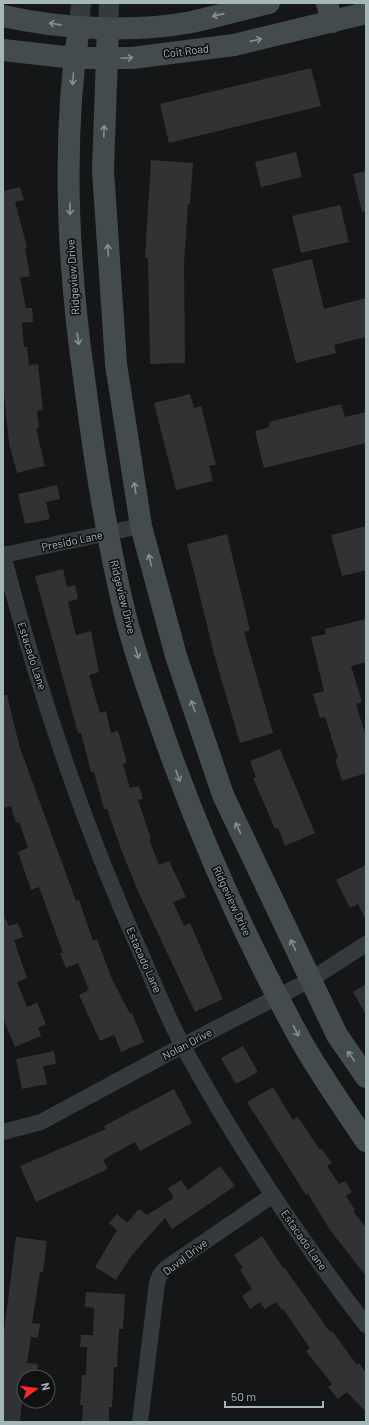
<svg xmlns="http://www.w3.org/2000/svg" width="369" height="1425" font-family="Barlow,sans-serif">
  <style>
    .building { fill: #303233 }
    .lines { fill: none; stroke-linecap: round; stroke-linejoin: round }
    .minor { stroke: #353b3c; stroke-width: 16 }
    .tertiary { stroke: #353b3c; stroke-width: 20 }
    .secondary { stroke: #434b4c; stroke-width: 22 }
    .oneway { stroke: #839192 }
    .labels { text-anchor: middle; stroke-width: 3.5; stroke-linejoin: round; paint-order: stroke }
    .street-label { font-size: 11px; fill: #a5b7b8; stroke: #101112 }
  </style>
  <rect width="100%" height="100%" fill="#151617"/>
  <path class="building" d="M311,68l10,38 -152,37 -9,-39z
    M296,152l6,25 -41,10 -6,-25z
    M151,160l42,3 -3,41h-2l-4,60 1,99 -35,1 -2,-106h-3z
    M366,171v40l-4,1 -9,-38z
    M20,187l4,13 -9,2 12,45 -2,1 5,28 -10,2 6,30h6l1,14 -11,1 2,24h3l2,18 9,-1 5,46 -6,1 2,17 -3,1 9,37 -28,7 -8,-30 -6,-59v-193z
    M340,205l9,37 -48,11 -9,-37z
    M312,259l12,50 42,-11v39l-32,8 2,8 -40,10 -24,-94z
    M190,394l4,14 7,-2 15,59 -7,1 4,15 -37,9 -22,-87z
    M341,404l4,13 21,-5v31l-102,25 -9,-37 15,-4 -1,-5z
    M57,485l3,14 -14,3 4,17 -25,5 -7,-30z
    M366,526v44l-24,6 -11,-41z
    M227,534l23,96 -6,2 29,101 -33,10 -26,-89 -27,-110z
    M63,569l4,18 8,-2 3,14 -10,3 8,33 15,-4 8,41 -10,3 11,38 6,-2 5,22 7,-2 9,32 -4,1 7,24 9,-2 4,13 -5,1 13,39h-2l10,26 10,-4 17,36 -13,5 11,24 6,-3 33,76 -28,13 -58,-123 -16,-40 -14,-40h-3l-10,-37h-3l-10,-39h-3l-43,-157z
    M366,619v43l-15,4 11,36 -6,2 10,33v36l-24,8 -7,-22 3,-1 -13,-41 -5,1 -7,-24 11,-3 -13,-54 15,-3 -1,-5z
    M3,695h4l13,53 56,153 3,-1 14,41 4,-2 15,40 18,35 2,-1 12,29 -23,10 -7,-17 -14,6 -21,-46 10,-5 -11,-27 -12,5 -6,-15h3l-24,-66 -8,3 -13,-38 10,-4 -9,-26 -3,1 -5,-17 -8,2z
    M280,749l35,84 -30,13 -7,-18 -3,1 -22,-51 3,-1 -6,-16z
    M366,865v55l-8,-16 -8,4 -14,-28z
    M3,914l6,12 9,-3 5,14 -9,3 13,38 -10,4 10,25 10,-4 9,21 -8,4 3,8 -26,11 -12,-29z
    M366,984v31l-13,-23z
    M243,1046l15,26 -22,12 -15,-26z
    M54,1051l2,13 -13,2 4,18 -25,5 -6,-30z
    M273,1087l20,33 5,-3 22,33 2,-1 10,14 -5,3 12,18 6,-3 7,11 -6,4 9,14 -2,1 13,17v48l-36,-46 -22,-36 -2,1 -59,-93z
    M174,1089l18,34 -52,28 -5,-9 -32,18 5,9 -72,33 -16,-36 86,-37 -2,-3z
    M220,1166l15,20 -63,43 -7,-11 -33,37 -16,25 -21,-13 22,-37 -8,-7 8,-9 10,9 12,-14 8,6 27,-17 -6,-10 13,-8 7,10z
    M262,1236l21,32 1,-1 46,65 2,-1 25,34 2,-2 7,10v39l-19,-20 -9,7 -10,-12 4,-3 -26,-33 4,-3 -27,-39 -1,1 -6,-8 -11,7 -5,-7 -10,7 -8,-13 10,-7 -12,-19 3,-2 -9,-13z
    M16,1237l31,4 -4,31h-3l-8,51 8,1 -2,14 -7,-1 -4,26 11,1 -1,13h-13l-4,45h-17v-82z
    M86,1292l39,2 -2,35h-4l-2,38h-3l-2,40h-3v15h-27l1,-17h-3l2,-30h4l1,-28h-7l1,-12h12l1,-27 -9,-1z"/>
  <g class="lines">
    <path class="minor" d="M3,555c36,138 81,273 140,403 13,30 25,61 41,90 53,97 114,189 182,277
      M3,555l138,-29
      M3,1132l38,-10 141,-76 128,-66 56,-36
      M140,1422l17,-139 3,-8 6,-7 107,-73"/>
    <path class="tertiary" d="M79,27l2,-24
      M108,28l1,-25"/>
    <path class="secondary" d="M327,3l5,19
      M3,16c58,13 130,17 189,6 26,-6 51,-13 77,-19
      M79,27c-18,118 -11,241 6,358 10,79 22,156 41,233 11,43 27,86 42,129 36,100 80,197 131,290 20,36 44,70 67,104
      M108,28l-5,142 13,194 25,162 35,130 47,139 114,240 29,42
      M3,50l71,8h58l102,-13 132,-32"/>
  </g>
  <defs><path id="oneway-shaft" d="M-6 0H5M1.5-3L5.5 0L1.5 3" fill="none" stroke-width="1.6" stroke-linecap="round" stroke-linejoin="round"/></defs>
  <g class="oneway">
    <use href="#oneway-shaft" transform="translate(218 15) rotate(167)"/>
    <use href="#oneway-shaft" transform="translate(55 24) rotate(-172)"/>
    <use href="#oneway-shaft" transform="translate(256 40) rotate(-13)"/>
    <use href="#oneway-shaft" transform="translate(127 58) rotate(-3)"/>
    <use href="#oneway-shaft" transform="translate(73 79) rotate(94)"/>
    <use href="#oneway-shaft" transform="translate(104 131) rotate(-88)"/>
    <use href="#oneway-shaft" transform="translate(70 209) rotate(89)"/>
    <use href="#oneway-shaft" transform="translate(108 250) rotate(-94)"/>
    <use href="#oneway-shaft" transform="translate(78 339) rotate(82)"/>
    <use href="#oneway-shaft" transform="translate(135 488) rotate(-99)"/>
    <use href="#oneway-shaft" transform="translate(150 560) rotate(-104)"/>
    <use href="#oneway-shaft" transform="translate(137 653) rotate(73)"/>
    <use href="#oneway-shaft" transform="translate(193 706) rotate(-109)"/>
    <use href="#oneway-shaft" transform="translate(178 776) rotate(70)"/>
    <use href="#oneway-shaft" transform="translate(238 828) rotate(-115)"/>
    <use href="#oneway-shaft" transform="translate(293 945) rotate(-116)"/>
    <use href="#oneway-shaft" transform="translate(296 1031) rotate(63)"/>
    <use href="#oneway-shaft" transform="translate(351 1056) rotate(-125)"/>
  </g>
  <g class="labels">
    <g class="street-label">
      <text transform="translate(186 51) rotate(-7)" y="4">Coit Road</text>
      <text transform="translate(73 277) rotate(-94)" y="4">Ridgeview Drive</text>
      <text transform="translate(72 541) rotate(-12)" y="4">Presido Lane</text>
      <text transform="translate(123 597) rotate(76)" y="4">Ridgeview Drive</text>
      <text transform="translate(32 656) rotate(72)" y="4">Estacado Lane</text>
      <text transform="translate(232 901) rotate(65)" y="4">Ridgeview Drive</text>
      <text transform="translate(144 960) rotate(66)" y="4">Estacado Lane</text>
      <text transform="translate(187 1044) rotate(-28)" y="4">Nolan Drive</text>
      <text transform="translate(304 1240) rotate(55)" y="4">Estacado Lane</text>
      <text transform="translate(185 1257) rotate(-37)" y="4">Duval Drive</text>
    </g>
  </g>
  <rect width="369" height="1425" fill="none" stroke="#a5b7b8" stroke-width="8"/>
  <g transform="translate(36 1389) rotate(76)"><circle r="19" fill="#101112" stroke="#4c5354"/>
  <path d="M0-3L7 15L0 10L-7 15Z" fill="#ff2825"/>
  <text y="-6" font-size="11" font-weight="bold" text-anchor="middle" fill="#a5b7b8">N</text>
  </g>
  <path d="M225 1401v6h98v-6" fill="none" stroke="#a5b7b8" stroke-width="2"/>
  <text x="231" y="1401" font-size="12" fill="#a5b7b8" stroke="#101112" stroke-width="3" paint-order="stroke">50 m</text>
</svg>
